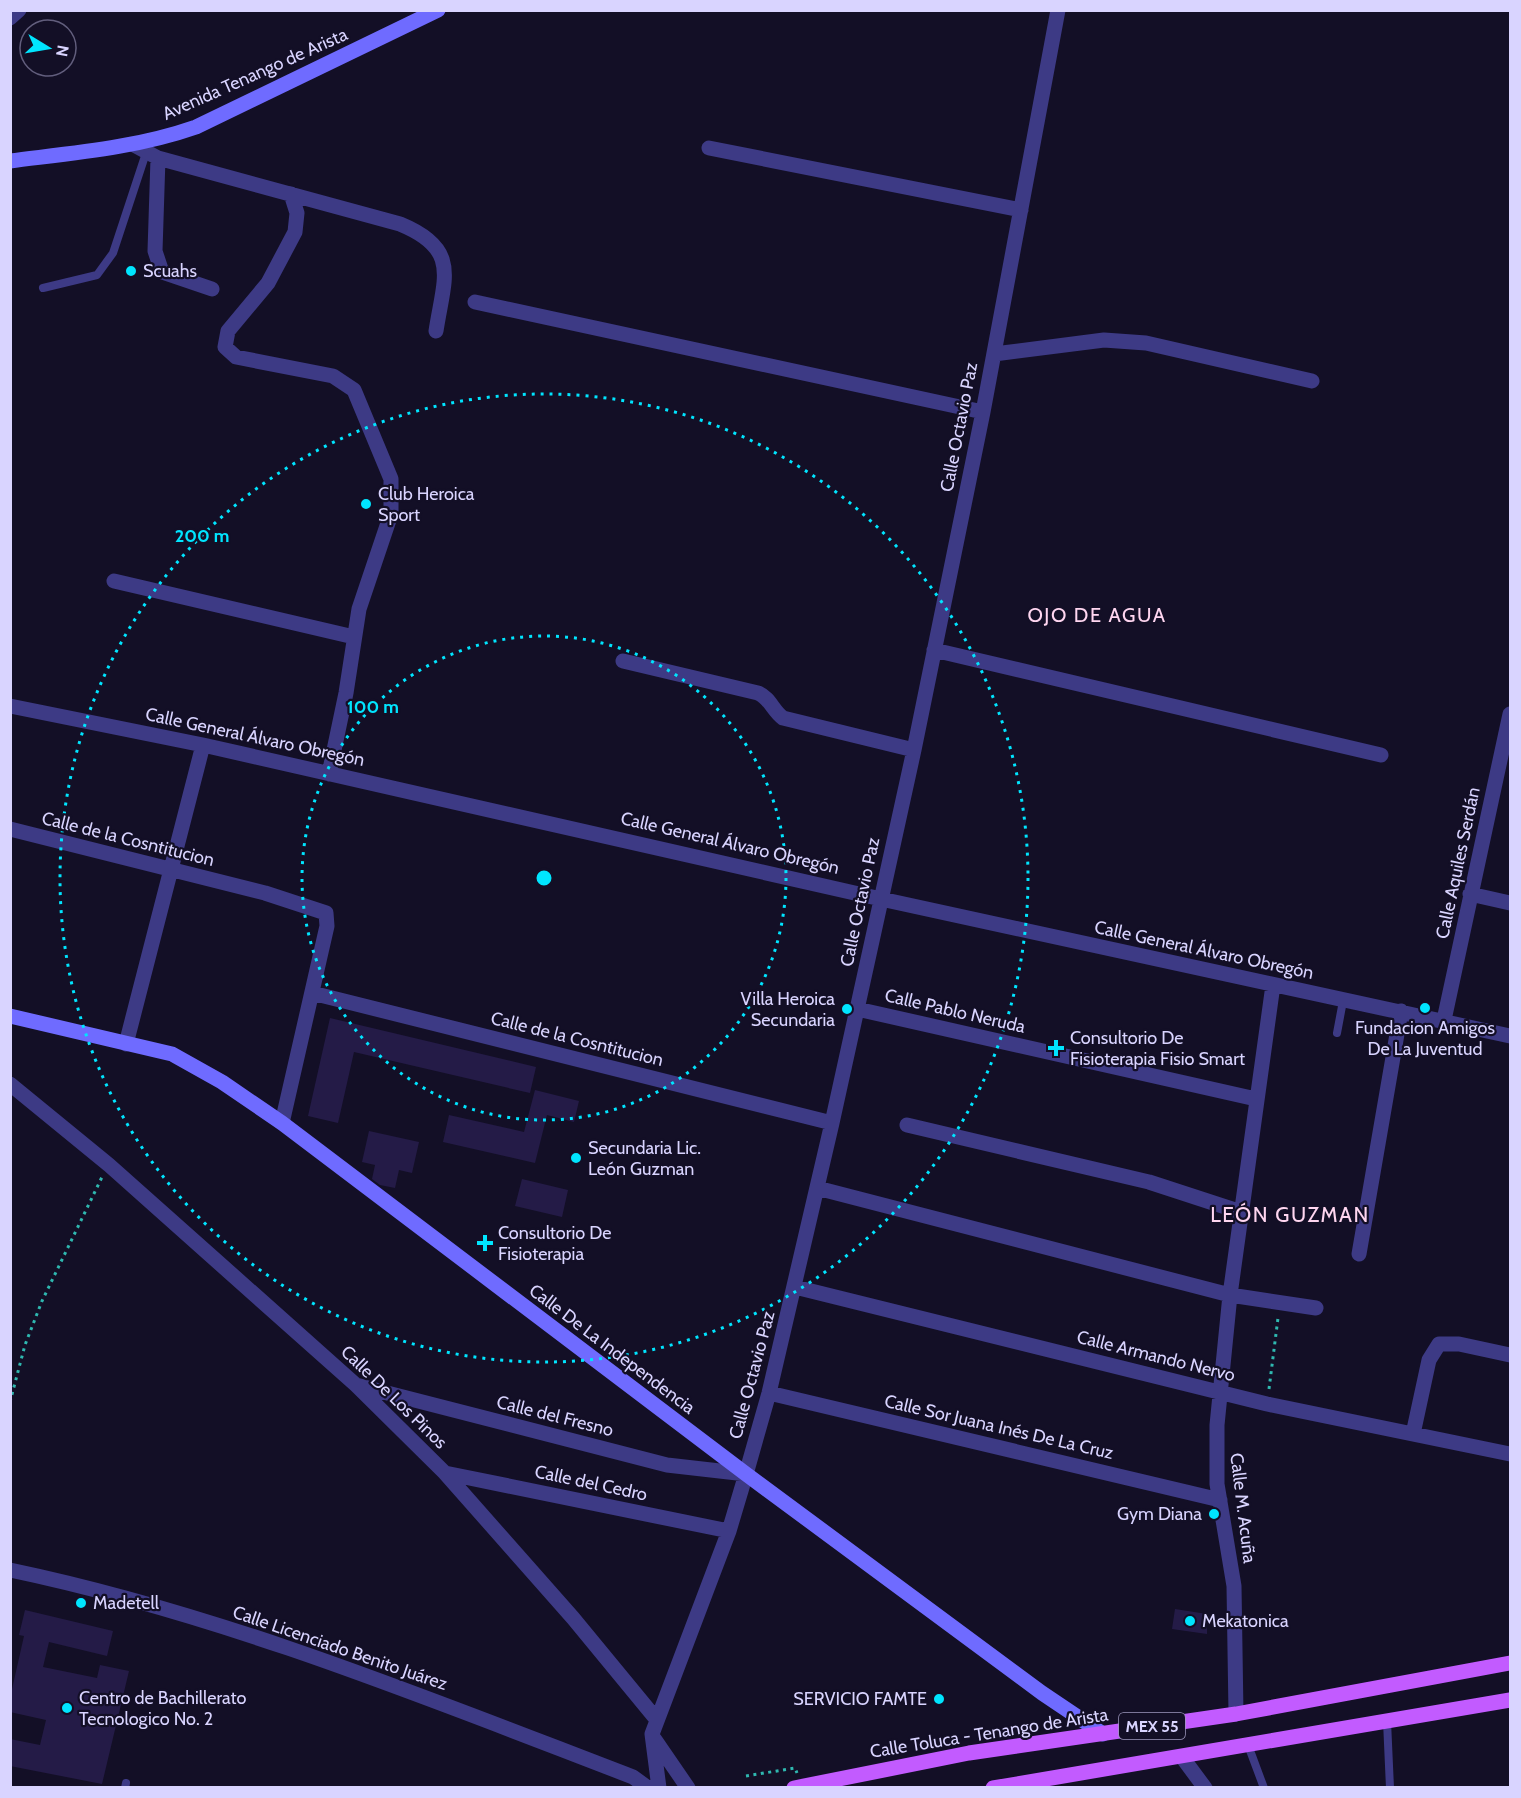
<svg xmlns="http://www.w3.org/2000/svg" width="1521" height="1798" font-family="Cabin,sans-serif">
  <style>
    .building { fill: #241b47 }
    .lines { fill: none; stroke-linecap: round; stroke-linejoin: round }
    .path { stroke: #2fb8b0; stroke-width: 3; stroke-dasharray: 3 4.5; stroke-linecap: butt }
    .lane { stroke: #3d3a85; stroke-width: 8 }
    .street { stroke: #3d3a85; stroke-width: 15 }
    .secondary { stroke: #6f6bff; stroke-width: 15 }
    .primary { stroke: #c25bff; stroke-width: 15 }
    .ring { fill: none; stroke: #00e5ff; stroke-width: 3; stroke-dasharray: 3 6 }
    .poi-dot { fill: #00e5ff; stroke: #130f26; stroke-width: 2 }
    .labels { text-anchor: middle; stroke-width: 4.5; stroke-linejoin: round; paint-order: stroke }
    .shield { fill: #130f26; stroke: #9e99be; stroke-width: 1.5 }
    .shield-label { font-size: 16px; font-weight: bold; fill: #d9d4ff }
    .street-label { font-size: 18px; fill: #d9d4ff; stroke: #130f26 }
    .poi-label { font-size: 18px; fill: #d9d4ff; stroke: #130f26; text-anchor: start }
    .neighbourhood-label { font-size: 20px; letter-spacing: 1.5px; fill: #ffd6f0; stroke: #130f26 }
    .quarter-label { font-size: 21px; letter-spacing: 1.5px; fill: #ffd6f0; stroke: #130f26 }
    .centre { fill: #00e5ff; stroke: #130f26; stroke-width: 3 }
    .ring-label { font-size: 18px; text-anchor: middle; font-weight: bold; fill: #00e5ff; stroke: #130f26; stroke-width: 4.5; stroke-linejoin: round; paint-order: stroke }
  </style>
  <rect width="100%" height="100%" fill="#130f26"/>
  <path class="building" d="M330,1018l206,49 -6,26 -176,-41 -16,71 -30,-7z
    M535,1090l44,11 -5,21 -27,-7 -12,48 -92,-21 6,-27 75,17z
    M369,1131l50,11 -7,31 -13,-3 -4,18 -15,-3 -8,-6 3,-14 -13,-3z
    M522,1179l46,11 -6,27 -47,-11z
    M1175,1609l32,5v20l-35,-5z
    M25,1610l88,21 -6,25 -58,-14 -6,25 54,11 3,-13 29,6 -27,113 -92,-18v-27l30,6 6,-25 -36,-8v-14l14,-62 -5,-1z"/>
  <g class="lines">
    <path class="path" d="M1269,1389l9,-71
      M10,1402l15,-57 17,-44 60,-124
      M746,1776l49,-8 2,5"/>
    <path class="lane" d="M43,288l54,-13 16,-22 33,-100
      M1337,1033l6,-32
      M1387,1721l3,67
      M1248,1745l16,43
      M125,1788l1,-5"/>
    <path class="street" d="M10,18l9,-8
      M134,145l24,13 242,66c61,25 44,54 36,107
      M709,148l312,62
      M158,158l-3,93 7,21 50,17
      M291,194l6,19 -2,19 -27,51 -40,48 -3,16 11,10 97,19 21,14 37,89v35l-32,95 -13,84 -17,81
      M475,302l508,110
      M994,354l110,-14 42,3 166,38
      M114,581l240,56
      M934,650l447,105
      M623,661l135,32c12,5 15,18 25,25l131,32
      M10,706l193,39 678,154 629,137
      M10,829l255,64 61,20 1,13 -45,197
      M1470,894l40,9
      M312,993l520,130
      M857,1009l399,90
      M1444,1020l66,-306
      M126,1044l77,-299
      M10,1084l99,81 247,220 89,88 128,145 84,102 -3,9
      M907,1125l242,57 92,30
      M817,1188l413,107 86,13
      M1359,1254l42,-243
      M795,1287l472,117 243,50
      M356,1385l311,80 79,9
      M769,1393l451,107
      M1413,1434l16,-74 10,-16h20l51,11
      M445,1473l284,58
      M10,1570c215,45 419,129 623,207l15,11
      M1236,1714l-2,-128 -17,-102v-59l13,-130 43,-310
      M653,1737l35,51
      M1182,1757l23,31
      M659,1788l-7,-54 77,-203 17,-57 23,-81 63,-270 82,-373 69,-338 75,-402"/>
    <path class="secondary" d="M10,161c63,-8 126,-13 186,-34l242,-117
      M10,1016l162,38 50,28 60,41 464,351 296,219 61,41"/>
    <path class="primary" d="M794,1788l175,-35 267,-39 274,-51
      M993,1788l517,-88"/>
  </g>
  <g class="ring">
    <circle cx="544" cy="878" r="242"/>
    <circle cx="544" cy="878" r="484"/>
  </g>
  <g class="poi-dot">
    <circle cx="131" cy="271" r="6"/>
    <circle cx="366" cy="504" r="6"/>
    <circle cx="1425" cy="1008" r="6"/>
    <circle cx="847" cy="1009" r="6"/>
    <path d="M1053 1039h6v6h6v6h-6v6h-6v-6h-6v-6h6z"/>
    <circle cx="576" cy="1158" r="6"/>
    <path d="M482 1234h6v6h6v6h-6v6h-6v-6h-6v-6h6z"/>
    <circle cx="1214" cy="1514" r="6"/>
    <circle cx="81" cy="1603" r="6"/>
    <circle cx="1190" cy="1621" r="6"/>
    <circle cx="939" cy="1699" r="6"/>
    <circle cx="67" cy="1708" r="6"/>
  </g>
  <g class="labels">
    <rect class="shield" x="1119" y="1713" width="66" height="26" rx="4.5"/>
    <g class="shield-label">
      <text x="1152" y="1732">MEX 55</text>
    </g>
    <g class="street-label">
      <text transform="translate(255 74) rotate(-24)" y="6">Avenida Tenango de Arista</text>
      <text transform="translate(959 427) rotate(-79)" y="6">Calle Octavio Paz</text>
      <text transform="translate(255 737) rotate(12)" y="6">Calle General Álvaro Obregón</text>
      <text transform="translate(128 839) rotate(14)" y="6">Calle de la Cosntitucion</text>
      <text transform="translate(730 843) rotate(13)" y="6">Calle General Álvaro Obregón</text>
      <text transform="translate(1458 863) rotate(-78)" y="6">Calle Aquiles Serdán</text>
      <text transform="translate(860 902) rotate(-78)" y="6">Calle Octavio Paz</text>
      <text transform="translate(1204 950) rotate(12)" y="6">Calle General Álvaro Obregón</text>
      <text transform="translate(955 1011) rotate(13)" y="6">Calle Pablo Neruda</text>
      <text transform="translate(577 1039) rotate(14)" y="6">Calle de la Cosntitucion</text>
      <text transform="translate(612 1349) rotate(37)" y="6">Calle De La Independencia</text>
      <text transform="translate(1156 1356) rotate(14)" y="6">Calle Armando Nervo</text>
      <text transform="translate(752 1375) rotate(-75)" y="6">Calle Octavio Paz</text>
      <text transform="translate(394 1397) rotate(44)" y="6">Calle De Los Pinos</text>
      <text transform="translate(555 1416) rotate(14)" y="6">Calle del Fresno</text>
      <text transform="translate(999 1427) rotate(13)" y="6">Calle Sor Juana Inés De La Cruz</text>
      <text transform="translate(591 1483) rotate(12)" y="6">Calle del Cedro</text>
      <text transform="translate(1243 1508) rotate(83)" y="6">Calle M. Acuña</text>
      <text transform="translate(340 1648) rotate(19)" y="6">Calle Licenciado Benito Juárez</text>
      <text transform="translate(989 1733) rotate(-9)" y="6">Calle Toluca - Tenango de Arista</text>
    </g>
    <g class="poi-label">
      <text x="143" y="277">Scuahs</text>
      <text x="378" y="500">Club Heroica<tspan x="378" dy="21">Sport</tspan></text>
      <text x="835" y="1005" text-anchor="end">Villa Heroica<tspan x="835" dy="21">Secundaria</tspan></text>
      <text x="1425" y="1034" text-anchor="middle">Fundacion Amigos<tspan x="1425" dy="21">De La Juventud</tspan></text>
      <text x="1070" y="1044">Consultorio De<tspan x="1070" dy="21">Fisioterapia Fisio Smart</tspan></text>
      <text x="588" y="1154">Secundaria Lic.<tspan x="588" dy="21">León Guzman</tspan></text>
      <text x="498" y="1239">Consultorio De<tspan x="498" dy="21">Fisioterapia</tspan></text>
      <text x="1202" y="1520" text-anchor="end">Gym Diana</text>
      <text x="93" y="1609">Madetell</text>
      <text x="1202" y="1627">Mekatonica</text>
      <text x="79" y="1704">Centro de Bachillerato<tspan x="79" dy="21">Tecnologico No. 2</tspan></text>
      <text x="927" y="1705" text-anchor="end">SERVICIO FAMTE</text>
    </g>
    <g class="neighbourhood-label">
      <text x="1097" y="622">OJO DE AGUA</text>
    </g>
    <g class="quarter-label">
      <text x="1290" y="1222">LEÓN GUZMAN</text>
    </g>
  </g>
  <circle cx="544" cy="878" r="9" class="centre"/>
  <g class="ring-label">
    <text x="202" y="542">200 m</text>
    <text x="373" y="713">100 m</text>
  </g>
  <rect width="1521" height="1798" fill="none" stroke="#d9d4ff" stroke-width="24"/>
  <g transform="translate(48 48) rotate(101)"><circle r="28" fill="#130f26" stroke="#625e7d" stroke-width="1.5"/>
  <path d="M0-4.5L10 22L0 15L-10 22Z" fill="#00e5ff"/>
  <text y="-9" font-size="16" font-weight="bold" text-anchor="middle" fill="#d9d4ff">N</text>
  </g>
</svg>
